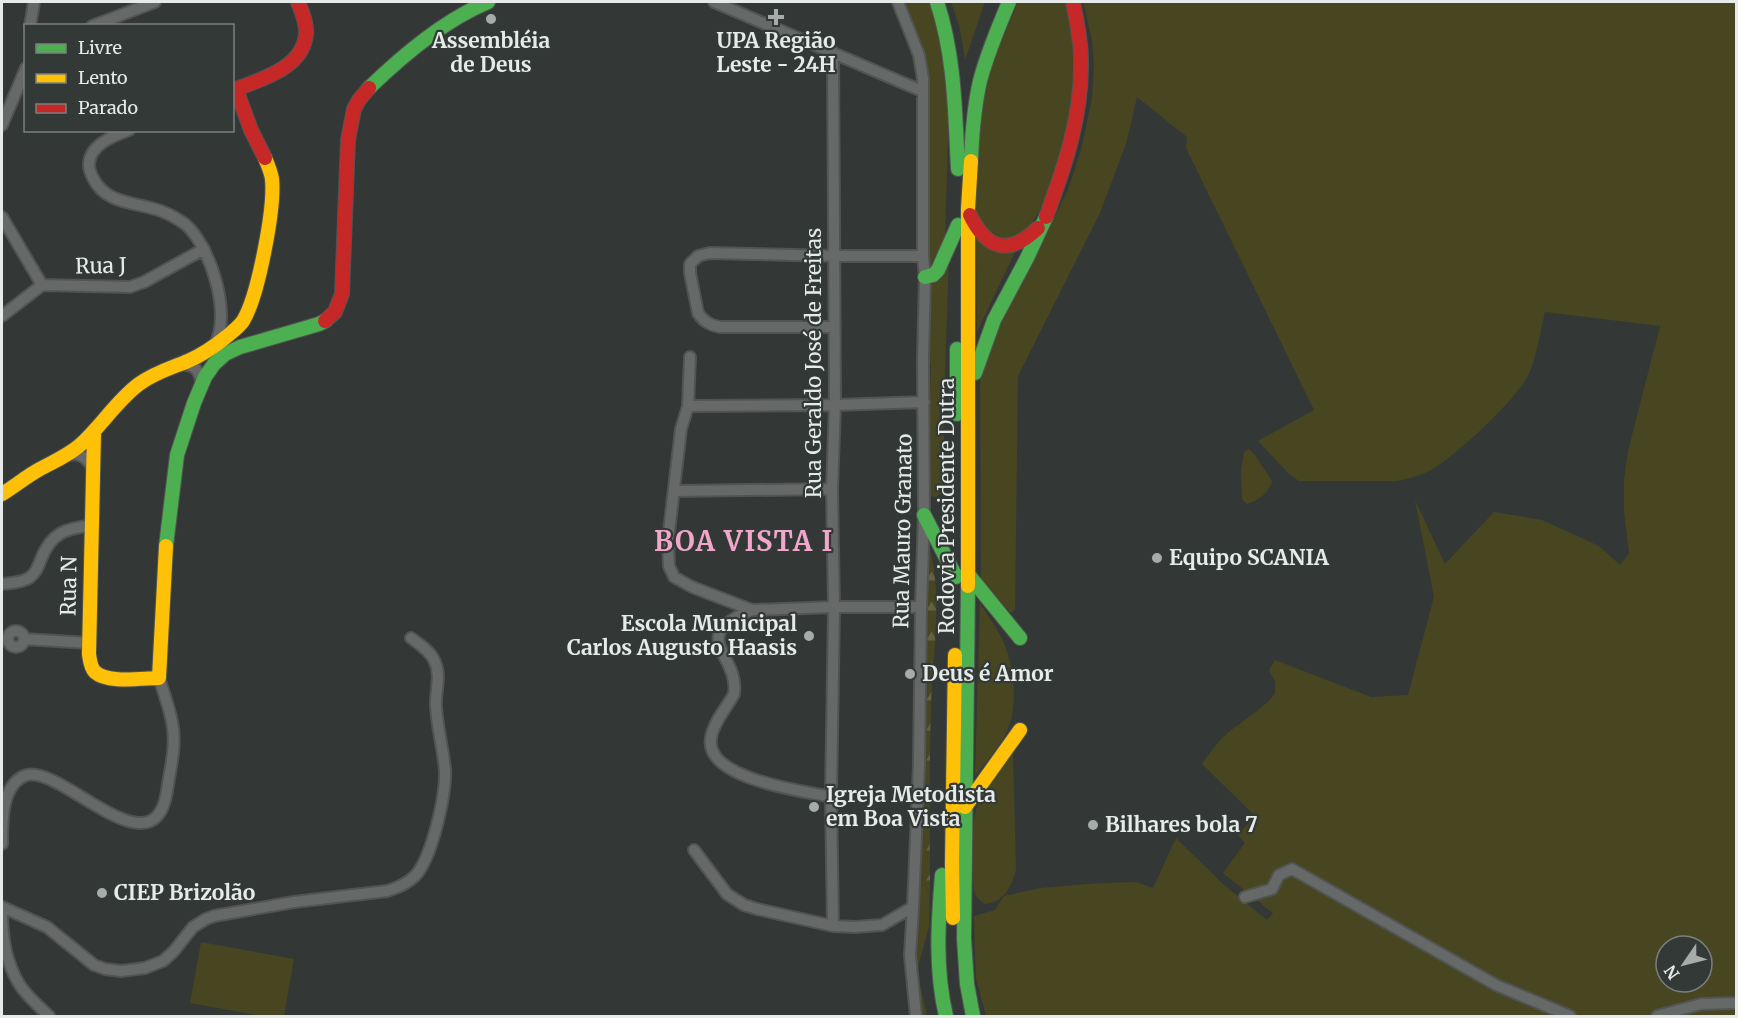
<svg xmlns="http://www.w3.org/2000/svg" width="1738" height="1018" font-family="Merriweather,serif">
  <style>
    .grass { fill: #474621; fill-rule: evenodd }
    .forest { fill: url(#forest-firs) }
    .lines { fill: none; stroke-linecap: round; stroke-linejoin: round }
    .street-casing { stroke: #505452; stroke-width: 14 }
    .fast-casing { stroke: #505452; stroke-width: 16 }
    .slow-casing { stroke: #505452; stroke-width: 16 }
    .jam-casing { stroke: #505452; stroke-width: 16 }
    .street { stroke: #676968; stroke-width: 10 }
    .fast { stroke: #4caf50; stroke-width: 14 }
    .slow { stroke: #ffc107; stroke-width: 14 }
    .jam { stroke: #c62828; stroke-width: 14 }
    .poi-dot { fill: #a7acaa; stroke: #323937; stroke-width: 2 }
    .labels { text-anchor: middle; stroke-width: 4.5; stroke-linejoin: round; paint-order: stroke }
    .poi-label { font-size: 21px; font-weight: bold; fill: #e6eae9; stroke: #323937; text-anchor: start }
    .street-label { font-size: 21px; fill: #e6eae9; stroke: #323937 }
    .district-label { font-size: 27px; font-weight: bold; letter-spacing: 1.5px; fill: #f2a6c9; stroke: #323937 }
  </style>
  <defs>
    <pattern id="forest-firs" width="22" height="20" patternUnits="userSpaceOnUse" patternTransform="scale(1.5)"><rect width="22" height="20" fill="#474621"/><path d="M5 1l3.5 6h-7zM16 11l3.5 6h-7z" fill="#626141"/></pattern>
  </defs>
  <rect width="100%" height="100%" fill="#333836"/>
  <path class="grass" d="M904,2h29l4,11 12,92 -4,132 -15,31 -2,-111v-80l-5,-24z
    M951,2h34l-20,58 -5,-31z
    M1018,2h48l5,30 4,43 -7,60 -22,62 -7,14 -8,14 -23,18 -34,-23 7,-104 11,-52z
    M1083,2h653v1014h-750l-10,-37 -1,-21 -1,-42 21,-6 9,-14 36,-8 60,-5 36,-1 17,6 23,-50 47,46 44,36 6,-7 -50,-40 22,-30 -7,-8 17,-19 -53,-52c8,-12 17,-24 28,-33 17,-13 30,-20 45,-37v-12l-6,-12 6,-10 96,37 37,-2 26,-98 -19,-97 30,64 49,-52 48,8 57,26 21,19 9,-12 -5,-41v-33l4,-28 32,-125 -115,-14c-5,20 -8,43 -16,62 -13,26 -72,81 -98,96 -11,6 -23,9 -35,11h-97l-11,-8 -30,-32 56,-31 -128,-262 1,-11 -50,-40 -11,47 -26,69 -82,163 -3,233 -4,4 -29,-32 -1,-6 -1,-195 2,-18 86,-172 13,-40 11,-52 2,-30 -2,-28zM1666,946h36v36h-36z
    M976,236l40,14 -39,82z
    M949,254l-6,179c4,14 7,47 -1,59 -2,3 -4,4 -8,5l-5,-2 -2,-3 4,-126 -4,-10 2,-63 3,-8z
    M1249,449l6,6 17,26c-2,11 -14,20 -25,23l-5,-5 -1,-29 3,-18z
    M980,603c8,13 18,26 24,40 11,26 15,67 1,92 -8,15 -20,28 -30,41z
    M1013,753l3,116c-3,16 -13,34 -31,35 -5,-3 -10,-7 -11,-14 -3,-16 -3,-68 3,-83 8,-19 24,-37 36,-54z
    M919,882l11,8 -1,37 -12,43 10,46h-8l-7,-44z
    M201,942l93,17 -10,57h-22l-72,-13z"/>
  <path class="forest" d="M926,538c19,49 6,116 5,169 -2,61 -1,122 -1,183l-11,-8z"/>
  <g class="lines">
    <g class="street-casing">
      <path id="street" d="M714,2l208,89
        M898,2l21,53 4,24v177l2,21 -2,83 1,155 -3,92 -2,158 -6,142 -3,48 6,61
        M30,26l4,-24
        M92,26l63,-24
        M833,52l2,353 -3,84 2,118 -3,190 2,129
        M2,125l24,-57
        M129,130c-16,6 -40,15 -40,35 0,5 2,9 4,13 13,27 44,24 68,33 8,3 17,8 24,13 25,21 47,90 30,120
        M2,217l40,68
        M2,316l40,-31 88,2 14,-5 60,-33
        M834,327h-114c-10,-2 -16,-5 -22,-14l-8,-40v-9l8,-8 12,-3 125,3h88
        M690,357l-2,49 -7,23 -13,111 1,26 5,11 18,10 60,23 82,-3h87
        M185,365c12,0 17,10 16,22
        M688,406l147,-1 89,-3
        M69,455c11,-3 20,4 24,15
        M674,491l158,-2
        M2,584c8,-1 19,-1 27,-6 7,-5 9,-11 12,-19 11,-27 24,-30 51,-34
        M752,610c-67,27 -12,44 -18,84 -7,13 -21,29 -23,44 -7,41 92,53 120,59
        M8 639a8 8 0 1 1 16 0a8 8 0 1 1-16 0Z
        M24,639l65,4
        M2,844c0,-21 -1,-61 25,-69 36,-9 127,100 140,16 3,-22 10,-46 5,-69 -3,-15 -8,-29 -13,-44
        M694,850l33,44 17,11 13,4 76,17 22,1 27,-2 31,-18
        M1245,897l27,-8 7,-14 13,-6 204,116 74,31
        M2,907l45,20 47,38 11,4 16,2 24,-3 18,-7 11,-10 19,-24 13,-8 8,-3 80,-14 93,-11c10,-3 20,-7 28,-15 17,-18 31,-81 30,-106 -2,-22 -8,-43 -9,-64 -1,-15 6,-31 -2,-46 -4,-9 -15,-16 -23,-22
        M2,914c0,23 4,47 16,68 7,13 21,24 31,34
        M1657,1016l44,-12 35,-1"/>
    </g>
    <g class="fast-casing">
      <path id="fast" d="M937,2c18,55 18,110 21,167
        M369,88c34,-33 75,-68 119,-86
        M971,161c1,-27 3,-54 9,-80 7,-27 18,-53 29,-79
        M925,277l8,-2 5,-5 20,-45
        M957,349v65
        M975,373l19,-53 33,-62 19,-41
        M924,515l32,62
        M166,546l11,-91 17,-52 11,-26 9,-13 11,-10 15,-7 79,-23 6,-3
        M967,573l53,65
        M968,586l-4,353 3,45 6,32
        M942,875c-4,48 -7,94 4,141"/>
    </g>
    <g class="slow-casing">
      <path id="slow" d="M94,433l-5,221c1,6 1,13 6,18 13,12 48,6 64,6l7,-132
        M2,494c13,-8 25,-18 38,-25 13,-7 27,-13 39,-23 22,-19 37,-45 60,-62 15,-11 32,-16 49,-23 14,-6 27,-15 38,-24 6,-5 13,-10 17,-16 15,-24 32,-113 29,-142 -1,-7 -4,-14 -7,-21
        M968,586v-377l3,-48
        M965,807l55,-77
        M953,918l-1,-55 3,-208"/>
    </g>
    <g class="jam-casing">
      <path id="jam" d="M265,158l-14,-28 -15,-41c26,-10 67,-21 70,-55 1,-11 -4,-22 -8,-32
        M970,215c17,35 39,41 68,13
        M1046,217c19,-51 36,-101 35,-156 0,-20 -4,-39 -8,-59
        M325,321l10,-9 7,-18 6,-154 6,-31 5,-9 10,-12"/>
    </g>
    <use href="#street" class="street"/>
    <use href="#fast" class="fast"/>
    <use href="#slow" class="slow"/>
    <use href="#jam" class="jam"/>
  </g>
  <g class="poi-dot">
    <path d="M773 8h6v6h6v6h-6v6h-6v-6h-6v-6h6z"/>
    <circle cx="491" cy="19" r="6"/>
    <circle cx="1157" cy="558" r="6"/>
    <circle cx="809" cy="636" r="6"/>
    <circle cx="910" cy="674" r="6"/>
    <circle cx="814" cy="807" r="6"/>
    <circle cx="1093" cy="825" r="6"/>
    <circle cx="102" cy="893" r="6"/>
  </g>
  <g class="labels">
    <g class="poi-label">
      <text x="491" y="48" text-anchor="middle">Assembléia<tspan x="491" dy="24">de Deus</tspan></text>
      <text x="776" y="48" text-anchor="middle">UPA Região<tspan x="776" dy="24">Leste - 24H</tspan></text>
      <text x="1169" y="565">Equipo SCANIA</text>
      <text x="797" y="631" text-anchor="end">Escola Municipal<tspan x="797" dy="24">Carlos Augusto Haasis</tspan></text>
      <text x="922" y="681">Deus é Amor</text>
      <text x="826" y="802">Igreja Metodista<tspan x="826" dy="24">em Boa Vista</tspan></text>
      <text x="1105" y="832">Bilhares bola 7</text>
      <text x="114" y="900">CIEP Brizolão</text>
    </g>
    <g class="street-label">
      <text transform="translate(101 266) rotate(-1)" y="7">Rua J</text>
      <text transform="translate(814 363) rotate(-90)" y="7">Rua Geraldo José de Freitas</text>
      <text transform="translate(947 506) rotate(-90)" y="7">Rodovia Presidente Dutra</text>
      <text transform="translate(903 531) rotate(-89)" y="7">Rua Mauro Granato</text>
      <text transform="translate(69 586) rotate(-89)" y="7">Rua N</text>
    </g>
    <g class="district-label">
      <text x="744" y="551">BOA VISTA I</text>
    </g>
  </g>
  <rect width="1738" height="1018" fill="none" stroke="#e6eae9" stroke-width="6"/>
  <rect x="24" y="24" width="210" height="108" fill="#323937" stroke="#7a807e" stroke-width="1.5"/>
  <rect x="36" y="44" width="30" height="9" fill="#4caf50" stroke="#7a807e" stroke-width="1.5"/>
  <text x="78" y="54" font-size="18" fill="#e6eae9">Livre</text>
  <rect x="36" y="74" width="30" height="9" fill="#ffc107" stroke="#7a807e" stroke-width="1.5"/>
  <text x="78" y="84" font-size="18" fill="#e6eae9">Lento</text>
  <rect x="36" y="104" width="30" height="9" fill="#c62828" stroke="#7a807e" stroke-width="1.5"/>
  <text x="78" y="114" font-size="18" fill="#e6eae9">Parado</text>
  <g transform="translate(1684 964) rotate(235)"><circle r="28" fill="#323937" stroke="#7a807e" stroke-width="1.5"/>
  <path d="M0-4.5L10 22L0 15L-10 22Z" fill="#a7acaa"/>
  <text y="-9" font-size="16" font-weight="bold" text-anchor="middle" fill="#e6eae9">N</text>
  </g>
</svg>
